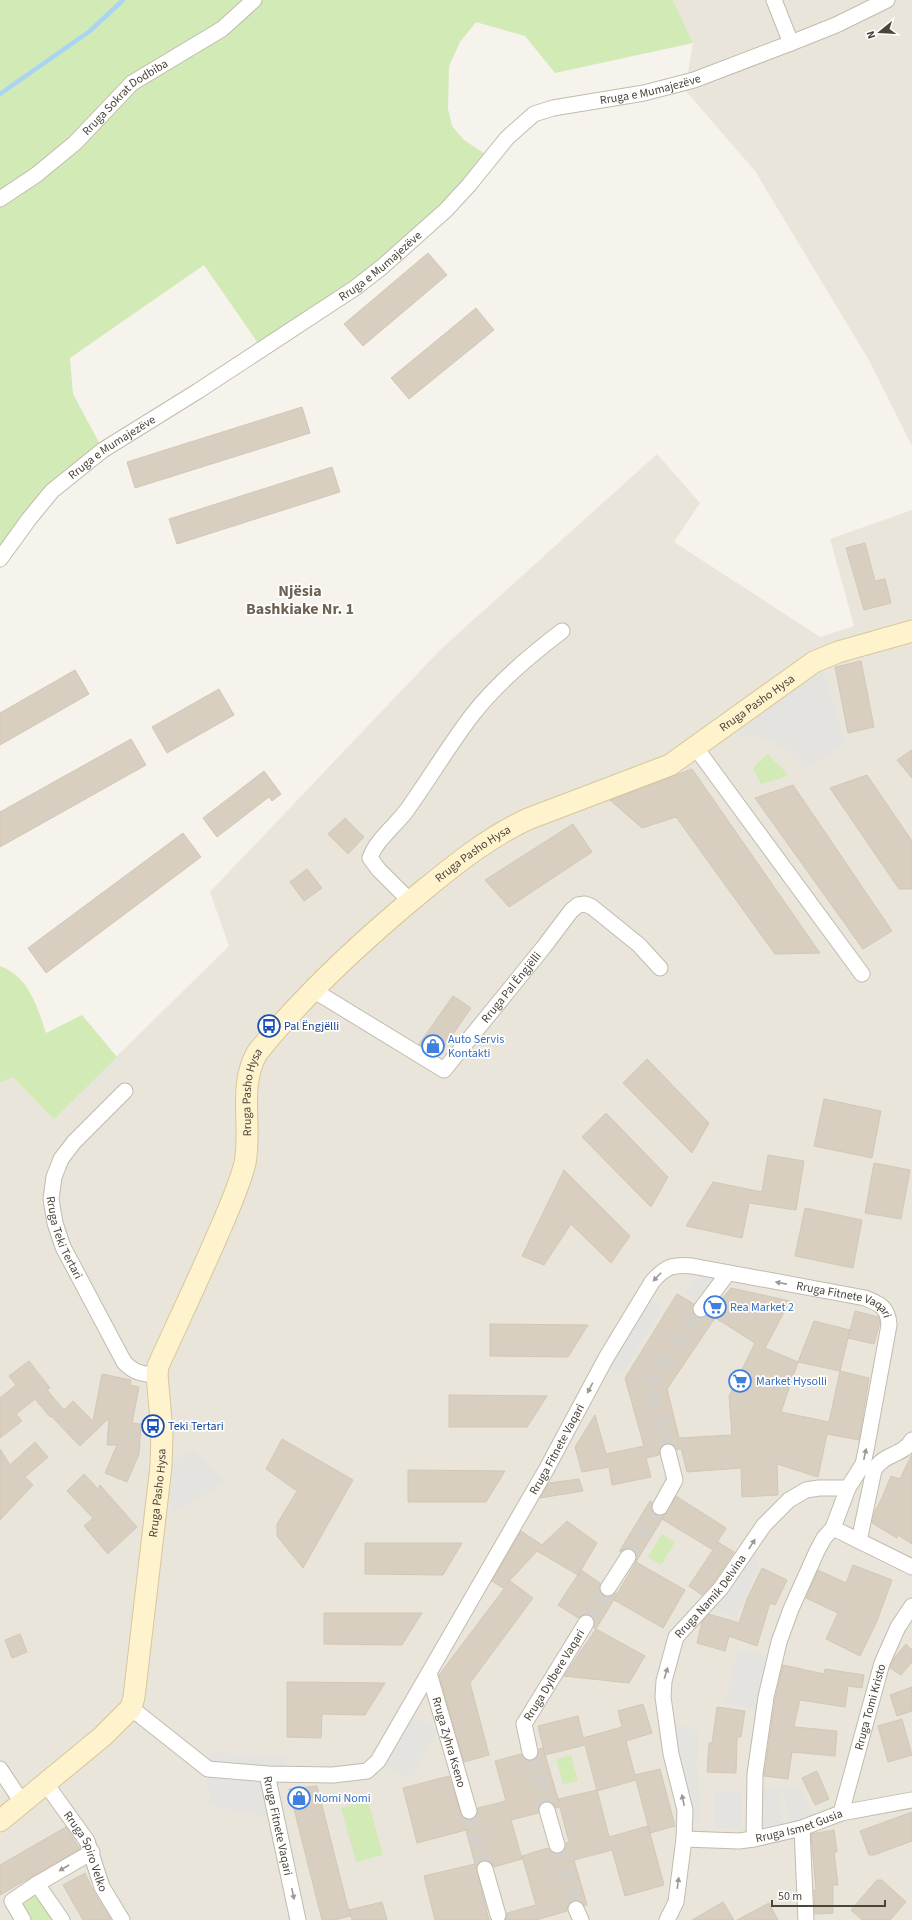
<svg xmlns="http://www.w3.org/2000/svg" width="912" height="1920" font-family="'Source Sans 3',sans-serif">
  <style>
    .residential { fill: #eae5da }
    .green { fill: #d2eab5 }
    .parking { fill: #e5e3e0 }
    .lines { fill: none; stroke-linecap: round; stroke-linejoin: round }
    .stream { stroke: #a9d4f2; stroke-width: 4.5 }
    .building { fill: #d8cfc1; stroke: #d3c7b4; fill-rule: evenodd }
    .street-tunnel { stroke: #d4d0c8; stroke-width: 15; stroke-dasharray: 15 8; stroke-linecap: butt }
    .street-casing { stroke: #c2bbae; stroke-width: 17 }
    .secondary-casing { stroke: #d6c79b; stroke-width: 23 }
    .street { stroke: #fff; stroke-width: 15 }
    .secondary { stroke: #fff3cd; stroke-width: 21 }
    .oneway { fill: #9c9892 }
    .labels { text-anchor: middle; stroke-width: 3.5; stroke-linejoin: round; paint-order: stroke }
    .street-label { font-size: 12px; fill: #4b4439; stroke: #fff }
    .transit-label { font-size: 12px; fill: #164399; stroke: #fff; text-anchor: start }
    .shop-label { font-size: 12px; fill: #366cbe; stroke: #fff; text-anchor: start }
    .district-label { font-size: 16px; font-weight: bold; fill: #6e6250; stroke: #fff }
  </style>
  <rect width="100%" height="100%" fill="#f6f3ec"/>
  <path class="residential" d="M673,0h239v446l-42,-84 -115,-191 -70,-81 8,-47z
    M657,454l43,49 -26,39 146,95 34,-11 -24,-87 82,-29v1410h-912v-837l13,-7 41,42 175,-172 -19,-54 230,-242z"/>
  <path class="green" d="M0,0h673l20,43 -138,30 -30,-37 -49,-14 -16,20 -11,24 -1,43 4,17 12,14 26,17 -77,82 -151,110 -58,-84 -134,93 3,36 30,56 -27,21 -76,88z
    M767,754l16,15 5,7 -27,8 -8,-16z
    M0,966c29,11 37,40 46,67l36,-18 35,42 -63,62 -41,-42 -13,6z
    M662,1534l13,8 -14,23 -13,-8z
    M571,1755l7,26 -15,3 -7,-25z
    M368,1801l15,54 -27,7 -15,-54z
    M35,1895l17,25h-24l-8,-13z"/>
  <path class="parking" d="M822,665l24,78 -41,26 -18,-19 -19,-11 -15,-3 -12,2 -6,-14z
    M702,1273l13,3 -19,25 -12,-8z
    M647,1299l16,9 -41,67 -17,-10z
    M191,1449l35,33 -53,31 -4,-8 2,-41z
    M755,1552l3,5v10l-22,53 -23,-13z
    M738,1649l29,7 -9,54 -34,-6z
    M412,1715l25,14 -26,50 -25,-13z
    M670,1721l29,11 -2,29 3,59 -11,1z
    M211,1752l75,5 -1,18 -18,-1 9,44 -55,-10 -10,-6 -4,-15z
    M800,1785l13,30 -24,8 -6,-33z
    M763,1787l17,2 2,36 -21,4z
    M714,1792h28v36h-29z"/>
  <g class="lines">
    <path class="stream" d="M0,94l90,-63 33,-31"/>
  </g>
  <path class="building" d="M428,253l19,22 -84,71 -19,-22z
    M476,308l18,22 -85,69 -18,-21z
    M302,407l8,26 -175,55 -8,-26z
    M332,467l8,25 -163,52 -8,-25z
    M865,543l10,38 10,-2 6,24 -27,7 -18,-62z
    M861,661l13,66 -26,6 -13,-66z
    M75,670l14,24 -89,51v-32z
    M219,689l15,26 -67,38 -15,-26z
    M131,739l15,26 -146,82v-35z
    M912,750v28l-15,-18z
    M692,769l128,184 -45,1 -99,-137 -34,11 -32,-28z
    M264,771l17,23 -9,7 -3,-4 -52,40 -14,-19z
    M867,775l45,66v48h-13l-69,-101z
    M793,785l99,146 -29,18 -108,-151z
    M345,818l19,19 -16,17 -20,-20z
    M573,824l19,28 -83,55 -24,-27z
    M183,833l18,24 -155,116 -18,-25z
    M307,869l15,19 -18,13 -14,-19z
    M453,996l18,12 -33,48 -19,-12z
    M647,1059l62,64 -17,30 -69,-70z
    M824,1099l57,12 -9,47 -58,-12z
    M606,1113l62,64 -17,30 -69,-70z
    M768,1155l36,6 -8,49 -47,-7 -7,35 -56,-12 27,-44 49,10z
    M874,1163l36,7 -9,49 -36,-6z
    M564,1170l66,66 -19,27 -40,-39 -27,41 -22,-9z
    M805,1208l57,12 -9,48 -58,-12z
    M731,1288l59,13 -25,47 33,14 -17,50 48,10 11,-51 29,7 -10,62 -32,-6 -9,43 -41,-13 1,31 -36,2 -1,-29 -54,4 -6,-24 -4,2 -7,-7 -8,3 -3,9 -13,3 5,19 -39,8 -3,-18 -27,5 -7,-25 20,-32 11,39 38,-8 -19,-68 52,-84 17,10 -1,9 7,5 8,-3zM714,1317l41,26 -26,53 3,39 -53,3 -12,-49 48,-71z
    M855,1311l23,6 2,5 -6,22 -26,-6z
    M814,1321l36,9 -10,41 -42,-9z
    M490,1324l98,1 -20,32 -78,-1z
    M29,1361l21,27 -3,2 17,20 9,-9 20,20 9,-47 29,6 -1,5 9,2 -7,36 9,1 -2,30 -12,28 -22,-9 12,-28h-10l2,-27 -29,28 -29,-30 -1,1 -15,-18 -19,15 6,7 -22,17v-40l16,-13 -7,-9z
    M449,1395l98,1 -20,31h-78z
    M282,1439l71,41 -50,88 -26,-32v-12l20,-33 -31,-22z
    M35,1442l13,15 -23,20 8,8 -33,35v-71l10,16z
    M912,1454v90l-14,-9 -1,3 -25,-15 3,-12 7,-13 9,-22 9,3z
    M408,1470l97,1 -19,31h-78z
    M84,1474l14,15 2,-4 37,42 -29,27 -24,-28 9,-8 -26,-27z
    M579,1479l4,12 -43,7 9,-15z
    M676,1496l50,32 -11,18 3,-4 16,10 -20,30 -12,13 -13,-9 24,-36 -51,-31 2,-3 -28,46v-9l-3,-4 -5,-1 -9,4 31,-51 2,1 -1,6 2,4 8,4 7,-4z
    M567,1521l30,22 -19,32 -41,-24 -34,37 -11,-7 29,-50 21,14z
    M365,1543h97l-19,32 -78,-1z
    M636,1562l49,28 -22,38 -49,-28 2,-4 -20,33 -2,-1v-9l-3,-3 -5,-2 -8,4 -20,-13 23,-35 19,13v9l8,5 7,-4 2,1z
    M853,1565l39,15 -15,41 -17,35 -34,-17 12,-26 -32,-15 12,-28 28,13z
    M762,1568l25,12 -12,25 -5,-2 -13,43 -28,-10 -4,15 -28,-8 5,-21 7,-8 30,9 8,-24z
    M510,1581l23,17 -63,85 19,72 -25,7 -25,-87z
    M324,1613h98l-20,32 -78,-1z
    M596,1629l49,27 -16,27 -65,-7z
    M20,1634l7,18 -15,6 -7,-18z
    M906,1644l6,6v12l-11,13 -11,-7 4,-10z
    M783,1665l41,9 1,-5 39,6 -2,13 -14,-2 -3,21 -45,-7 -6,25 1,2 42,4 -2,25 -43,-4 -4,27 -24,-3 11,-77z
    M287,1682l98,1 -20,32 -43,-1 -1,24 -34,-1z
    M912,1687v24l-15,5 -7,-21z
    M643,1704l9,29 -26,8 9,34 25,-6 15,57 -25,7 -14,-53 -39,11 -12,-46 -40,10 -7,-29 40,-10 5,22 39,-11 -4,-16z
    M717,1707l28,4 -4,26h-4l-1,36 -29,-1 2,-29h3z
    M902,1719l10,36 -24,7 -10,-36z
    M543,1748l16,54 -1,-3 39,-9 12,47 39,-11 16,59 -39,11 -13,-46 -38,10 13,45 -2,1 -8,-6 -4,1 -5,3 -1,7 -31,9h-31l2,-7 29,-8 -14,-49 26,-8 6,6h6l6,-6v-5l3,-1 -9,-35 -4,1 -3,-5 -8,-2 -5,3 -2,9 -27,7 11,39 -28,8 -3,-5 -8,-2 -7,6 13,54h-54l-11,-44 51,-12 -9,-34 -49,13 -14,-55 46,-12 12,38 5,6h5l5,-3 2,-9 28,-7 -11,-40 26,-7 6,6 5,1 6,-6 1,-6z
    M817,1771l12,28 -14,6 -13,-27z
    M317,1786l33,130 -16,4h-12l-33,-131z
    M912,1812v29l-38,14h-5l-9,-24z
    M66,1827l14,22 -80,46v-30z
    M834,1830l3,22h-3l4,33h-5v28l-18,1 -1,-24h2l-5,-56z
    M85,1873l9,19 17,28h-28l-20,-35z
    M877,1880h5l24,22 -16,18h-28l-11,-10z
    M382,1902l5,18h-35l-3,-10z
    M723,1902l11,18h-42z
    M769,1903l9,17h-41z"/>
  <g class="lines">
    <path class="street-tunnel" d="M668,1452l-19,-67 52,-76
      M628,1557l32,-50
      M586,1623l22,-35
      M530,1752l17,58
      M469,1811l16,58
      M557,1845l19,64"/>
    <g class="street-casing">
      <g id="street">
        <path d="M774,0l17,43"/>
        <path id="s1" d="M0,199l36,-24 39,-32 57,-60 90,-54 32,-29"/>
        <path id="s2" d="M0,559l29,-40 23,-28 51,-41 95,-59 157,-103 27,-21 64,-57 23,-25 38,-47 27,-24 19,-6 91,-15 50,-13 97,-37 45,-18 51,-25"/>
        <path d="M696,748l166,226"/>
        <path d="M410,901l-31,-31 -9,-12c6,-18 26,-33 37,-48 23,-32 42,-65 66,-96 25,-32 56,-58 89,-83"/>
        <path id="s3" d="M313,990l131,80 99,-122 28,-37 7,-6 7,-1 7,3 47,38 21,23"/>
        <path id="s4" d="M125,1091l-51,51 -13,17 -7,18 -3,22 4,24 8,24 61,115c10,11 18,12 33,13"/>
        <path d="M701,1309l27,-36"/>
        <path d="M660,1507l15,-27 -7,-28"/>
        <path d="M833,1528l79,39"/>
        <path d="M859,1541l15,-71c10,-17 29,-14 38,-30"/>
        <path d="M608,1588l20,-31"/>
        <path id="s5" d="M429,1673l40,138"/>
        <path id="s6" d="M131,1708l77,61 59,5 66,1 34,-4 11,-10 168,-291 60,-112 46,-76c13,-15 20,-18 40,-16l173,32c15,6 23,9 24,27l-22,120 -4,19 -15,24 -15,40 -9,10 -7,13 -26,58 -12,33 -13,55 -11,77 -1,65"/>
        <path id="s7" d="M530,1752l-6,-28 62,-101"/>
        <path d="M0,1769l23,35"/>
        <path id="s8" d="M267,1774l31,146"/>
        <path id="s9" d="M46,1784l41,57 15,46 20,33"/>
        <path d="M547,1810l10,35"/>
        <path id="s10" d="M841,1813l41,-150 16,-36 14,-21"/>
        <path d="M802,1828l4,92"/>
        <path id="s11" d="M684,1839l55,2 15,-2 48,-11 39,-15 71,-13"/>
        <path d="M485,1869l13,46"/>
        <path d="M37,1884l25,36"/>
        <path d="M576,1909l5,11"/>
        <path d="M23,1920l-11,-19 25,-17 55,-32"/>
        <path id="s12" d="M667,1920l9,-18 8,-63 1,-29 -14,-56 -8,-57 1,-16 12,-44 45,-49 43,-63 25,-25 17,-10 13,-2h29"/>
      </g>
    </g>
    <g class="secondary-casing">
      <g id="secondary">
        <path id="s13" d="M0,1821l103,-85 28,-28 3,-11 27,-231 1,-34 -5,-57 1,-9c20,-44 41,-88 60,-132 10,-23 21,-47 27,-71 7,-37 -7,-77 12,-110 49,-61 107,-114 168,-164 32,-26 64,-52 103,-70l142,-54 144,-103 24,-10 74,-21"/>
      </g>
    </g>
    <use href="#street" class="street"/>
    <use href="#secondary" class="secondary"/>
  </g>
  <defs><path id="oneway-solid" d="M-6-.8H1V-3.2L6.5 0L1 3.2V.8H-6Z"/></defs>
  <g class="oneway">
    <use href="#oneway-solid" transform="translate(657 1277) rotate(134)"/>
    <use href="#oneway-solid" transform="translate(781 1283) rotate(-169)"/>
    <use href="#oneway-solid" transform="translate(590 1388) rotate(118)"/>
    <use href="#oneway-solid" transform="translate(865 1454) rotate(-78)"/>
    <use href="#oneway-solid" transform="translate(752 1544) rotate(-57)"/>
    <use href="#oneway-solid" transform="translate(666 1673) rotate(-73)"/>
    <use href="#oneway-solid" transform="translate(683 1800) rotate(-102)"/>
    <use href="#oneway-solid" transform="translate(64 1868) rotate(150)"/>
    <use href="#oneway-solid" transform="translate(678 1883) rotate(-82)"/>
    <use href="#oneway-solid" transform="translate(293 1894) rotate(78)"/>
  </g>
  <defs>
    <g id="bus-ring" transform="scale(1.15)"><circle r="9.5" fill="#fff" stroke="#1a4fb4" stroke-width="1.5"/><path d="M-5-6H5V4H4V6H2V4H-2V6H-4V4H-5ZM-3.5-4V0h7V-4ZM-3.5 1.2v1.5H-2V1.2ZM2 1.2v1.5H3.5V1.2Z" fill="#1a4fb4"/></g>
    <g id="shop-ring" transform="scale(1.15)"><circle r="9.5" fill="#fff" stroke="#3f7fe0" stroke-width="1.5"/><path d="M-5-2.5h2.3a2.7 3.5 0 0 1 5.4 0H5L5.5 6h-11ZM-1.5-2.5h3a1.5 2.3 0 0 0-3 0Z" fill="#3f7fe0"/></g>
    <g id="supermarket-ring" transform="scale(1.15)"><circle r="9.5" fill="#fff" stroke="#3f7fe0" stroke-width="1.5"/><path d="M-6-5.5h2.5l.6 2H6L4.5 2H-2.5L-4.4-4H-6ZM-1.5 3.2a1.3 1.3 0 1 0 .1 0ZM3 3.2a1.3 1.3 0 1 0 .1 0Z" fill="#3f7fe0"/></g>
  </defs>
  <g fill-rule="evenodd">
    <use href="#bus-ring" x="269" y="1026"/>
    <use href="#shop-ring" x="433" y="1046"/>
    <use href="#supermarket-ring" x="715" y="1307"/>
    <use href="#supermarket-ring" x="740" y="1381"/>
    <use href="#bus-ring" x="153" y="1426"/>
    <use href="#shop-ring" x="299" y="1798"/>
  </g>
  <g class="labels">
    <g class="street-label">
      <text dy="4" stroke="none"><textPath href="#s2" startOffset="820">Rruga e Mumajezëve</textPath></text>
      <text dy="4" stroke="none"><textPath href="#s1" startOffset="162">Rruga Sokrat Dodbiba</textPath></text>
      <text dy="4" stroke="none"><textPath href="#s2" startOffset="484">Rruga e Mumajezëve</textPath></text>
      <text dy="4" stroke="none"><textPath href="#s2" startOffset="160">Rruga e Mumajezëve</textPath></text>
      <text dy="4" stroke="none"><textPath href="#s13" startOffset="1469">Rruga Pasho Hysa</textPath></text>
      <text dy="4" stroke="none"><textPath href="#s13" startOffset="1145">Rruga Pasho Hysa</textPath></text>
      <text dy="4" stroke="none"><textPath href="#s3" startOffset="260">Rruga Pal Ëngjëlli</textPath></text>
      <text dy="4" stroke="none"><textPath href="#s13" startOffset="810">Rruga Pasho Hysa</textPath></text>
      <text dy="4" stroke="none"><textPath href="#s4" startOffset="176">Rruga Teki Tertari</textPath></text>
      <text dy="4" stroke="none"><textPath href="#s6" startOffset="1027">Rruga Fitnete Vaqari</textPath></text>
      <text dy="4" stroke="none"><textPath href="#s6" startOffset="632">Rruga Fitnete Vaqari</textPath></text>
      <text dy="4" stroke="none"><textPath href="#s13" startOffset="390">Rruga Pasho Hysa</textPath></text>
      <text dy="4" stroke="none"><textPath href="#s12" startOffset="343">Rruga Namik Delvina</textPath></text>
      <text dy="4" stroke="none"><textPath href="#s7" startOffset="86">Rruga Dylbere Vaqari</textPath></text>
      <text dy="4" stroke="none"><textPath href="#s10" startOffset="110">Rruga Tomi Kristo</textPath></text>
      <text dy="4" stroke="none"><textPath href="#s5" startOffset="72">Rruga Zyhra Kseno</textPath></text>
      <text dy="4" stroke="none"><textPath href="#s11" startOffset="117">Rruga Ismet Gusia</textPath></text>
      <text dy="4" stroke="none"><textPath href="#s8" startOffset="53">Rruga Fitnete Vaqari</textPath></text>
      <text dy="4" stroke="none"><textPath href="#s9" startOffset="79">Rruga Spiro Velko</textPath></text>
    </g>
    <g class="transit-label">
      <text x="284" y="1030">Pal Ëngjëlli</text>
      <text x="168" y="1430">Teki Tertari</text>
    </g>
    <g class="shop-label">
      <text x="448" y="1043">Auto Servis<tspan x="448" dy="14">Kontakti</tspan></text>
      <text x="730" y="1311">Rea Market 2</text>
      <text x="756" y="1385">Market Hysolli</text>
      <text x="314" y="1802">Nomi Nomi</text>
    </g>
    <g class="district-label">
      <text x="300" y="596">Njësia<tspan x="300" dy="18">Bashkiake Nr. 1</tspan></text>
    </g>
  </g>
  <g transform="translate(880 32) rotate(252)" stroke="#ffffff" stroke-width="3" paint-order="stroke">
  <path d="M0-3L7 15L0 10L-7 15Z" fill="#4b4439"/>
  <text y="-6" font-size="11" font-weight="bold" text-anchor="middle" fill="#4b4439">N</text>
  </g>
  <path d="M772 1900v6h113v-6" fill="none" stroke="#4b4439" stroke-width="2"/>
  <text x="778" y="1900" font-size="12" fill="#4b4439" stroke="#ffffff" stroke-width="3" paint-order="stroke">50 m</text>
</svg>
